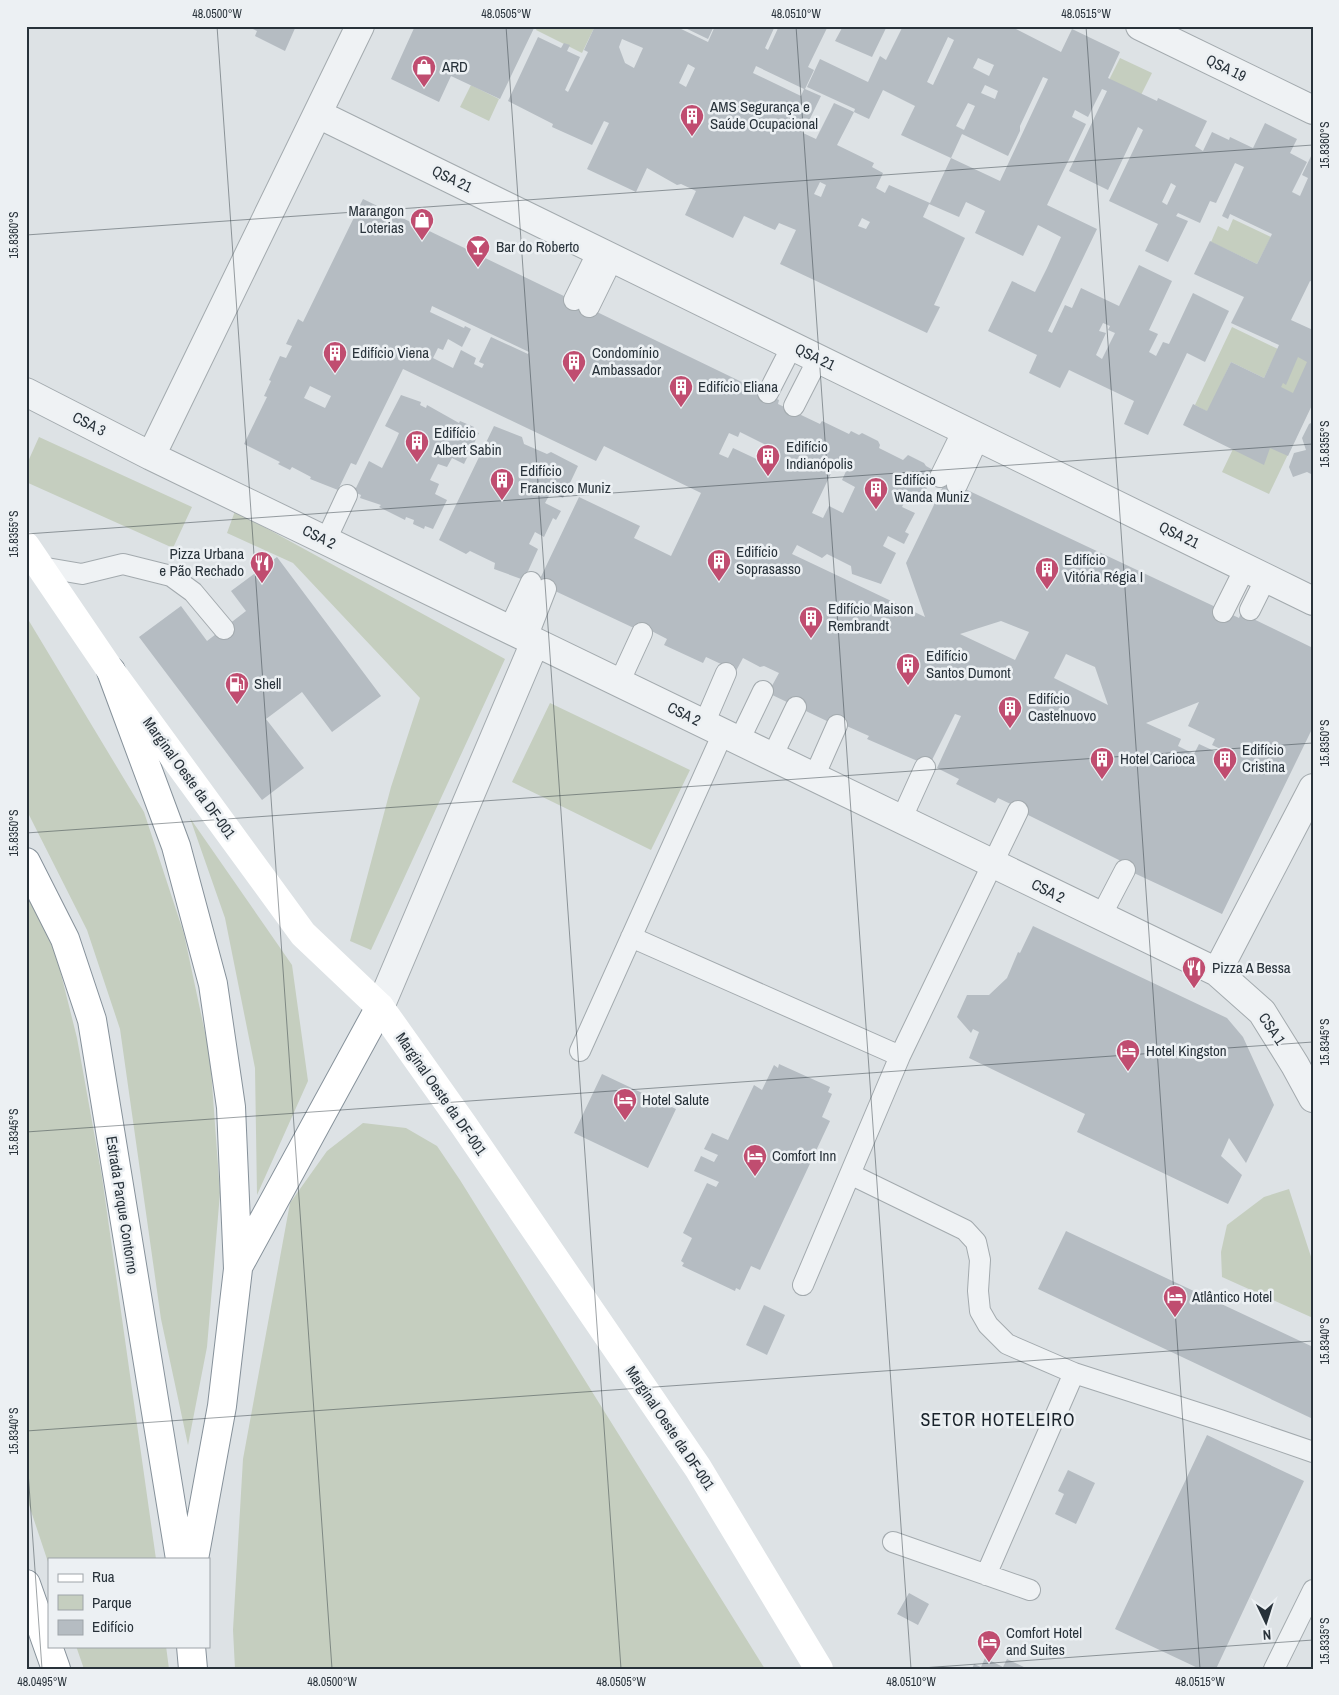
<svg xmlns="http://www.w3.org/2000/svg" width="1339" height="1695" font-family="'Archivo Narrow',sans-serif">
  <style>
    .green { fill: #c5cebf }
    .building { fill: #b5bcc2; fill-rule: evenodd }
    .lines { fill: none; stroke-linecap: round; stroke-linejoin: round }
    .service-casing { stroke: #a3aaae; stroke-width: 22 }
    .minor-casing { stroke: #a3aaae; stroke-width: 30 }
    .trunk-casing { stroke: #86919a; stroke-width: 30 }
    .service { stroke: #eff2f4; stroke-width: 20 }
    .minor { stroke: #eff2f4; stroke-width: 28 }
    .secondary { stroke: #fff; stroke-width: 28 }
    .trunk { stroke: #fff; stroke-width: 28 }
    .ticks { fill: none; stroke: #28323a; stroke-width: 1; stroke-opacity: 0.45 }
    .labels { text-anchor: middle; stroke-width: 5; stroke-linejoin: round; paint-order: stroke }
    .poi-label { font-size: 15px; fill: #28323a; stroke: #ecf0f3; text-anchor: start }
    .street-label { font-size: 15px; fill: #28323a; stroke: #ecf0f3 }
    .quarter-label { font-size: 18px; letter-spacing: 1px; fill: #1a232b; stroke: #ecf0f3 }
    .neatline { fill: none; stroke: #28323a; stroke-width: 2 }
    .ticks-label { font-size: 12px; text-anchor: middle; fill: #28323a }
  </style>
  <rect width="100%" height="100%" fill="#dde2e5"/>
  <path class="green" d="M538,26h57l-13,27 -46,-23z
    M1120,58l32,15 -11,22 -32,-15z
    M471,85l28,14 -10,22 -29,-14z
    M1233,219l38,18 -14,27 -46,-22 7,-16 10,5z
    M1293,324l20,10v68l-44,92 -47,-22z
    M1232,327l46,22 -14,29 -33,-16 -23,50 -13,-7z
    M39,437l153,70 -19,41 -147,-66v-16z
    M235,511l270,148 -134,291 -21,-9 41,-154 29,-89 -127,-135 -66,-30z
    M26,616l118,196 40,122 26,122 10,137 -13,154 -19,98 -27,-126 -41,-290 -33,-99 -61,-121z
    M550,703l140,67 -39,80 -139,-68z
    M190,818l102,147 16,116 -51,114 -2,-127 -30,-150z
    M26,892l30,62 21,84 25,139 54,382h-107v6l-23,-69z
    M363,1123l43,5 31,18 23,34 305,489h-530l-2,-39 10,-171 47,-256 37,-52z
    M1289,1189l24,74v55l-91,-41 -1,-25 6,-27 37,-28z
    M76,1646h90l3,23h-85z"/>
  <path class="building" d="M247,26h49l-11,25 -30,-15 2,-5z
    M415,26h120l-35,73 -49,-23 -12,26 -48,-23z
    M595,26h80l33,16 7,-16h60l-10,22 3,2 11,-24h49l-20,41 6,3 -9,19 16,7 -18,37 13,6 18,-36 20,9 -17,33 37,18 -2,4 11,6 -7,15 9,5 4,-8 41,18 21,-45 49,23 48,-102 -5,-2 -23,49v5l-12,25 -46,-22 -11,24 -50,-23 14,-29 -32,-16 -14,29 -15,-7 1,-3 -48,-22 13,-28 48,23 12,-26 6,4 17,-34h107l51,26 11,-23 48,23 -12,26 49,23 1,-3 49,23 -12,25 8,5 9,-19 17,8 1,-3 23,11 12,-25 32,16 -7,14 17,9 -15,30 8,4 8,-18 -6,-3 11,-23v130l-3,-1 -19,39 22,10v73l-25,53 -18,-8 -6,17 -81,-40 10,-21 14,7 24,-49 33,16 15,-33 -48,-22 13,-26 -50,-23 16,-33 47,23 15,-30 -42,-20 -2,5 -6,-3 22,-49 -9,-4 -19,40 -6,-2 -10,22 -22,-10 -2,3 12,5 -20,41 -23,-11 13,-27 -49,-23 34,-71 -5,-3 -30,63 -39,-19 38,-80 -5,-2 -14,28 -13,-7 -3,7 14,7 -39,81 50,24 -49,102 4,2 13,-28 7,3 9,-20 38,18 20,-41 33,16 -23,49 9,4 -9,18 7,4 7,-14 6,2 24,-51 36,18 -24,51 -18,-9 -39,82 -24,-11 10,-23 -65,-31 -9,18 -31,-15 8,-18 -49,-24 24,-50 23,11 12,-24 14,-31 -23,-12 -15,31 -48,-23 10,-22 -19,-9 -7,15 -30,-13 -6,13 42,21 -31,67 6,2 -13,26 -147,-69 16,-34 -17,-7 -4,7 -31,-14 -11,22 -48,-23 11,-24 -15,-7 -4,1 -30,-17 -11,24 -49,-23 22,-46 -5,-2 -12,24 -40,-18 1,-3 -45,-23 30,-64 23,11 3,-5 6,2 -3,6 13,6 -15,33 3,2 20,-40 -4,-2zM948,37l6,3 -21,45 -6,-3zM622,39l21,9 -9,20 -9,-5 -6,-16zM978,58l16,7 -5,11 -16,-8zM688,64l7,4 -9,19 -7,-4zM756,66l48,23 -3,7 -48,-23zM985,85l13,6 -3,8 -14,-6zM968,103l7,3 -11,24 -8,-4zM820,182l6,3 -5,12 -7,-3zM1171,183l5,3 -9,19 -5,-3zM862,218l8,4 -4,7 -8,-3zM1103,323l7,3 -2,4 7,3 -13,26 -6,-4 10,-22 -7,-2zM1298,357l9,5 -14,31 -12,-6 2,-4 3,2z
    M681,26h33l-6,13z
    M838,26h49l-15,31 -37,-16 7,-13z
    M363,199l416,201 -1,4 42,20 2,-3 27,13 2,-3 8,4 3,-2 16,8 2,4 -1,3 24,12 5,-5 16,8 2,3 9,5 -15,31 -13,-5 -5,10 13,6 -10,19 4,2 -5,10 -16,-8 -5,10 13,7 -15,31 -29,-10 -1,-8 -24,-12 -5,4 -25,-13 -5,9 133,63 -19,-54 40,-83 293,138 2,-5 72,35v79l-91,187 -101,-47 2,-5 -97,-48 -7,-6 -21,-10 -3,5 -39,-19 3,-5 -22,-11 24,-52 -6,-2 -26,52 -62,-27 2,-3 -38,-17 -2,3 -61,-29 11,-20 -15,-7 -4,1 -17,-9 -7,13 -30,-14 -3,6 -39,-18 3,-6 -29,-15 -2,5 -98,-46 41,-86 61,29 -6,12 37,18 30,-63 -97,-47 -8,15 -193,-92 -47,96 -5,-2 -13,27 -28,-11 1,-2 -19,-10 -2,3 -12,-6 2,-2 -36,-18 23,-47 -3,-1 7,-15 -2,-1 11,-24 6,2 6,-12 -6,-2 12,-25 5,3zM432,306l97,46 -1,2 -37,-17 -12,25 5,2 -2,4 -8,-4 2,-6 -15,-8 -8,18 -20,-10 5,-10 5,2 5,-11 14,8 9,-18 -6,-3 -1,2 -34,-16zM310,386l21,10 -6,12 -21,-10zM740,432l32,16 -7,15 -32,-15 -5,10 -9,-4 10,-21 9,4zM836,463l11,6 -5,11 13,7 -12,26 -14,-7 -6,12 -11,-5zM1001,621l28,11 -14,28 -55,-26zM1066,654l29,13 13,38 -54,-27zM1199,702l-11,24 27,13 -3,6 15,7 -2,4 -26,-12 -5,10 -16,-8 3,-7 -35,-16z
    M401,395l20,7 -1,3 6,3 1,-3 32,18 1,-2 14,6 -2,3 7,3 -15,31 -12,-6 -5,9 -9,-3 -8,16 9,4 -4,10 12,6 -14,29 -8,-3 -1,3 -11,-5 1,-4 -8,-3 -1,3 -26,-13 2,-2 -21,-7 1,-3 -7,-3 15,-31 13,7 14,-28 3,-7 -14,-7z
    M1313,422v53l-6,-3 -14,5 -4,-10 5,-14 12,-3 -4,-12 7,-14z
    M494,426l28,11 2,7 23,10 4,-2 27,14 -15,32 -12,-6 -6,11 16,8 -5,9 -3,-2 -9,19 -9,-5 -6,12 9,5 -14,31 -30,-11 1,-6 -25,-12 -4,3 -27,-14z
    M277,557l104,139 -49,36 -30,-40 -36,27 38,49 -42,32 -123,-163 42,-31 26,35 39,-30 -15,-20z
    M1033,926l194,92 16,19 31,68 -28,58 -17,-25 -8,18 21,19 -14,29 -151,-72 8,-18 -116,-56 10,-26 -6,-3 -2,4 -14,-16 10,-22h22l18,-17 11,-26 2,1z
    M779,1064l51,23 -2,5 4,2 -10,23 8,4 -70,149 -9,-4 -11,24 -4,-2 -1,3 -53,-25 2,-3 -3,-2 11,-23 -9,-5 24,-50 9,4 3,-5 -25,-11 7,-15 13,6 4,-7 -14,-6 8,-16 16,7 26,-55 8,5 12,-25 4,3z
    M602,1074l74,35 -28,59 -74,-35z
    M1066,1231l247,116v72l-275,-130z
    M764,1305l21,10 -18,40 -21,-10z
    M1207,1435l97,46 -88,188h-16l-85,-40z
    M1068,1470l27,13 -19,41 -21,-10 9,-20 -6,-3z
    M909,1593l20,11 -11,21 -21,-11z
    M985,1658l18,9 4,-8 21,10h-56l2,-5 7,3z"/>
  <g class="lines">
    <g class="service-casing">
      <path id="service" d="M574,300l24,-49
        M589,307l24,-49
        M768,393l24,-47
        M794,406l24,-47
        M940,477l23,-47
        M957,485l22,-48
        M326,540l21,-45
        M41,567l41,7 41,-10 48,12 22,16 31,37
        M1250,610l16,-32
        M1223,612l22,-44
        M509,629l22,-47
        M527,638l19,-49
        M619,683l23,-50
        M704,724l22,-51
        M739,741l24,-50
        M772,757l24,-50
        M814,777l23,-52
        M901,820l24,-53
        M1101,916l24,-46
        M631,937l269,119
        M580,1051l143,-318
        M850,1174l115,56 11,12 4,18 -2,31 2,20 8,14 19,19 67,29 146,47 93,32
        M803,1285l97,-229 118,-245
        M893,1542l137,48
        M986,1575l88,-202
        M1274,1669l39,-79"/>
    </g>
    <g class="minor-casing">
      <path id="minor" d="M1140,26l173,84
        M318,114l995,487
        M26,392l125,64 1066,516 45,40 33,53 18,33
        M151,456l209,-430
        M1217,972l96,-184
        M380,1007l155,-365"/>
    </g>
    <g class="trunk-casing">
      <path id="trunk" d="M111,671l65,175 37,138 18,123 7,162 -16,137 -28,153
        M26,862l39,77 27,81 88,539
        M238,1267l142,-260
        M26,1584l30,85
        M191,1646l2,23"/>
    </g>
    <use href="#service" class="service"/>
    <use href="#minor" class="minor"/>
    <path class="secondary" d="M26,546l85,125 192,263 77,73 83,117 235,344 121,201"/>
    <use href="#trunk" class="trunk"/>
  </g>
  <path class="ticks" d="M217,26l115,1643M506,26l115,1643M796,26l115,1643M1086,26l114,1643M26,235l1287,-90M26,534l1287,-90M26,833l1287,-90M26,1132l1287,-90M26,1431l1287,-90M26,1443l16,226M908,1669l405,-29"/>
  <defs>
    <g id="shop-pin" transform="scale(1.25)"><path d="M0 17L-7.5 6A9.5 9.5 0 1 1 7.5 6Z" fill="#c04d70" stroke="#ecf0f3"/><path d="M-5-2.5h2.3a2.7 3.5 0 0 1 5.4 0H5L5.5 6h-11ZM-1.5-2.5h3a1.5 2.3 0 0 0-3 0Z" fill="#fff"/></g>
    <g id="building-pin" transform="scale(1.25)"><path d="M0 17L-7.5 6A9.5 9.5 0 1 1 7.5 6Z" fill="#c04d70" stroke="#ecf0f3"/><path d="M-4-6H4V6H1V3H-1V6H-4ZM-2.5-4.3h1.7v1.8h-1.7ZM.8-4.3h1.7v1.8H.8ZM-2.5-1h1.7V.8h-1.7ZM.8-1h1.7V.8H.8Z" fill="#fff"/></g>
    <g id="bar-pin" transform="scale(1.25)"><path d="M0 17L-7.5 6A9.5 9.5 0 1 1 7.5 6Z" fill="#c04d70" stroke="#ecf0f3"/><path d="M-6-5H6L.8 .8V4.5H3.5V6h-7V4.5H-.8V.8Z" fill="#fff"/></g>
    <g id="restaurant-pin" transform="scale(1.25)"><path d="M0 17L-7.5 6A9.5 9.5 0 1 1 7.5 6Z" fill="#c04d70" stroke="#ecf0f3"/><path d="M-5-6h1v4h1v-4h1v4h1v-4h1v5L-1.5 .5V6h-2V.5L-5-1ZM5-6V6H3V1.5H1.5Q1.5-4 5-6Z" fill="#fff"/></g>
    <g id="fuel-pin" transform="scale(1.25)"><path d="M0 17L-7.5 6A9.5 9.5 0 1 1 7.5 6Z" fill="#c04d70" stroke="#ecf0f3"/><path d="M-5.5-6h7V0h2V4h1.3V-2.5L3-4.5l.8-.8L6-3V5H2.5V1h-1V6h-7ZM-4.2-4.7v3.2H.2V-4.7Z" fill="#fff"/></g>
    <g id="hotel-pin" transform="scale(1.25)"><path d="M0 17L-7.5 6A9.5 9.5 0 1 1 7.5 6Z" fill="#c04d70" stroke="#ecf0f3"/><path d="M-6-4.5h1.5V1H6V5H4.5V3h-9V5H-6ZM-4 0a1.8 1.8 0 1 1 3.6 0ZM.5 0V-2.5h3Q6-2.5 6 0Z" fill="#fff"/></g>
  </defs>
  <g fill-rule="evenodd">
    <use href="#shop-pin" x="424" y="67"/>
    <use href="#building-pin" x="692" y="116"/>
    <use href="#shop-pin" x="422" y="220"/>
    <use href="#bar-pin" x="478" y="247"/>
    <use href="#building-pin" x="335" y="353"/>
    <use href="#building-pin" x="574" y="362"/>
    <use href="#building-pin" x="681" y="387"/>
    <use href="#building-pin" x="417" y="442"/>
    <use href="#building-pin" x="768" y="456"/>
    <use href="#building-pin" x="502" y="480"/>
    <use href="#building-pin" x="876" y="489"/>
    <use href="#building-pin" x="719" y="561"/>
    <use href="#restaurant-pin" x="262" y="563"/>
    <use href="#building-pin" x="1047" y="569"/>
    <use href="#building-pin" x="811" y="618"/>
    <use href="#building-pin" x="908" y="665"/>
    <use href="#fuel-pin" x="237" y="684"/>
    <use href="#building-pin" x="1010" y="708"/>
    <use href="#building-pin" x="1102" y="759"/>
    <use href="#building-pin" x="1225" y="759"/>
    <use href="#restaurant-pin" x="1194" y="968"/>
    <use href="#hotel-pin" x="1128" y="1051"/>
    <use href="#hotel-pin" x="625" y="1100"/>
    <use href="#hotel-pin" x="755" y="1156"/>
    <use href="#hotel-pin" x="1175" y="1297"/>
    <use href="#hotel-pin" x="989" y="1642"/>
  </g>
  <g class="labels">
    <g class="poi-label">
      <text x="442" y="72">ARD</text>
      <text x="710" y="112">AMS Segurança e<tspan x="710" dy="17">Saúde Ocupacional</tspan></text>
      <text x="404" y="216" text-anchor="end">Marangon<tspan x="404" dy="17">Loterias</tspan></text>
      <text x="496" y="252">Bar do Roberto</text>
      <text x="352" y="358">Edifício Viena</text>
      <text x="592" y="358">Condomínio<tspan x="592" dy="17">Ambassador</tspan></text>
      <text x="698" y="392">Edifício Eliana</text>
      <text x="434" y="438">Edifício<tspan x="434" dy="17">Albert Sabin</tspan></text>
      <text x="786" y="452">Edifício<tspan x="786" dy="17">Indianópolis</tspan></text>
      <text x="520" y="476">Edifício<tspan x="520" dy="17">Francisco Muniz</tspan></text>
      <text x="894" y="485">Edifício<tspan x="894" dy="17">Wanda Muniz</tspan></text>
      <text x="736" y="557">Edifício<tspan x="736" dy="17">Soprasasso</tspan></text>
      <text x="244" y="559" text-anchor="end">Pizza Urbana<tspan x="244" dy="17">e Pão Rechado</tspan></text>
      <text x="1064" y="565">Edifício<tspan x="1064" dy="17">Vitória Régia I</tspan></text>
      <text x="828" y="614">Edifício Maison<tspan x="828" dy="17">Rembrandt</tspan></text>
      <text x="926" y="661">Edifício<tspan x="926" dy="17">Santos Dumont</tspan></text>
      <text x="254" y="689">Shell</text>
      <text x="1028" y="704">Edifício<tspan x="1028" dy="17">Castelnuovo</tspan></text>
      <text x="1242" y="755">Edifício<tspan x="1242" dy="17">Cristina</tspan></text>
      <text x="1120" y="764">Hotel Carioca</text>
      <text x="1212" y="973">Pizza A Bessa</text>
      <text x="1146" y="1056">Hotel Kingston</text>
      <text x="642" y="1105">Hotel Salute</text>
      <text x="772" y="1161">Comfort Inn</text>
      <text x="1192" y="1302">Atlântico Hotel</text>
      <text x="1006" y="1638">Comfort Hotel<tspan x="1006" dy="17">and Suites</tspan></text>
    </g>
    <g class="street-label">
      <text transform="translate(1226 68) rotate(26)" y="5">QSA 19</text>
      <text transform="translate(452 179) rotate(26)" y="5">QSA 21</text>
      <text transform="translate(815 357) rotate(26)" y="5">QSA 21</text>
      <text transform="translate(89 424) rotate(27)" y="5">CSA 3</text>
      <text transform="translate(1179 535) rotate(26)" y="5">QSA 21</text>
      <text transform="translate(319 537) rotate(26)" y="5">CSA 2</text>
      <text transform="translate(684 714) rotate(26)" y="5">CSA 2</text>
      <text transform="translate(189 778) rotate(54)" y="5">Marginal Oeste da DF-001</text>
      <text transform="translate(1048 891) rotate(26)" y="5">CSA 2</text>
      <text transform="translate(1272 1029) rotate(56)" y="5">CSA 1</text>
      <text transform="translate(441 1094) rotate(55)" y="5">Marginal Oeste da DF-001</text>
      <text transform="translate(122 1205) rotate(81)" y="5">Estrada Parque Contorno</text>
      <text transform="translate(670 1428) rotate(56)" y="5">Marginal Oeste da DF-001</text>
    </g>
    <g class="quarter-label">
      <text x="998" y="1426">SETOR HOTELEIRO</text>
    </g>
  </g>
  <rect width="1339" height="1695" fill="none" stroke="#ecf0f3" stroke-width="55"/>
  <rect x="48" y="1558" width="162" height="90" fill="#ecf0f3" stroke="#9ea4a9"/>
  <rect x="58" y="1574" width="25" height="8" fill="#ffffff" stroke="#9ea4a9"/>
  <text x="92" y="1582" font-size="15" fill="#28323a">Rua</text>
  <rect x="58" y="1595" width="25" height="15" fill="#c5cebf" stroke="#9ea4a9"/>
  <text x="92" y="1608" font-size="15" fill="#28323a">Parque</text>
  <rect x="58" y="1620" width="25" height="15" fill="#b5bcc2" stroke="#9ea4a9"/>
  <text x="92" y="1632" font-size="15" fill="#28323a">Edifício</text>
  <g transform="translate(1266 1622) rotate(176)" stroke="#ecf0f3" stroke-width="4" paint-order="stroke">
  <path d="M0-4L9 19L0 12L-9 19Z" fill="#28323a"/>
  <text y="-8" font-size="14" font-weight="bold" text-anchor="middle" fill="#28323a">N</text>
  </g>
  <rect x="28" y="28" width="1284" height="1640" class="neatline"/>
  <g class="ticks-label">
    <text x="217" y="18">48.0500°W</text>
    <text x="506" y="18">48.0505°W</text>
    <text x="796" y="18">48.0510°W</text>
    <text x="1086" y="18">48.0515°W</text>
    <text transform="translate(1325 145) rotate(-90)" y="4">15.8360°S</text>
    <text transform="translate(14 235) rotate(-90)" y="4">15.8360°S</text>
    <text transform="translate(1325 444) rotate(-90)" y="4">15.8355°S</text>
    <text transform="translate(14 534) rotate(-90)" y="4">15.8355°S</text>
    <text transform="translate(1325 743) rotate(-90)" y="4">15.8350°S</text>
    <text transform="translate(14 833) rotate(-90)" y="4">15.8350°S</text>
    <text transform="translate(1325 1042) rotate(-90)" y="4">15.8345°S</text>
    <text transform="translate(14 1132) rotate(-90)" y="4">15.8345°S</text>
    <text transform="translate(1325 1341) rotate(-90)" y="4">15.8340°S</text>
    <text transform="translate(14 1431) rotate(-90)" y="4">15.8340°S</text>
    <text transform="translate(1325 1641) rotate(-90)" y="4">15.8335°S</text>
    <text x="42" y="1686">48.0495°W</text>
    <text x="332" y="1686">48.0500°W</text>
    <text x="621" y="1686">48.0505°W</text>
    <text x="911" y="1686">48.0510°W</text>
    <text x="1200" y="1686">48.0515°W</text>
  </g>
</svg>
